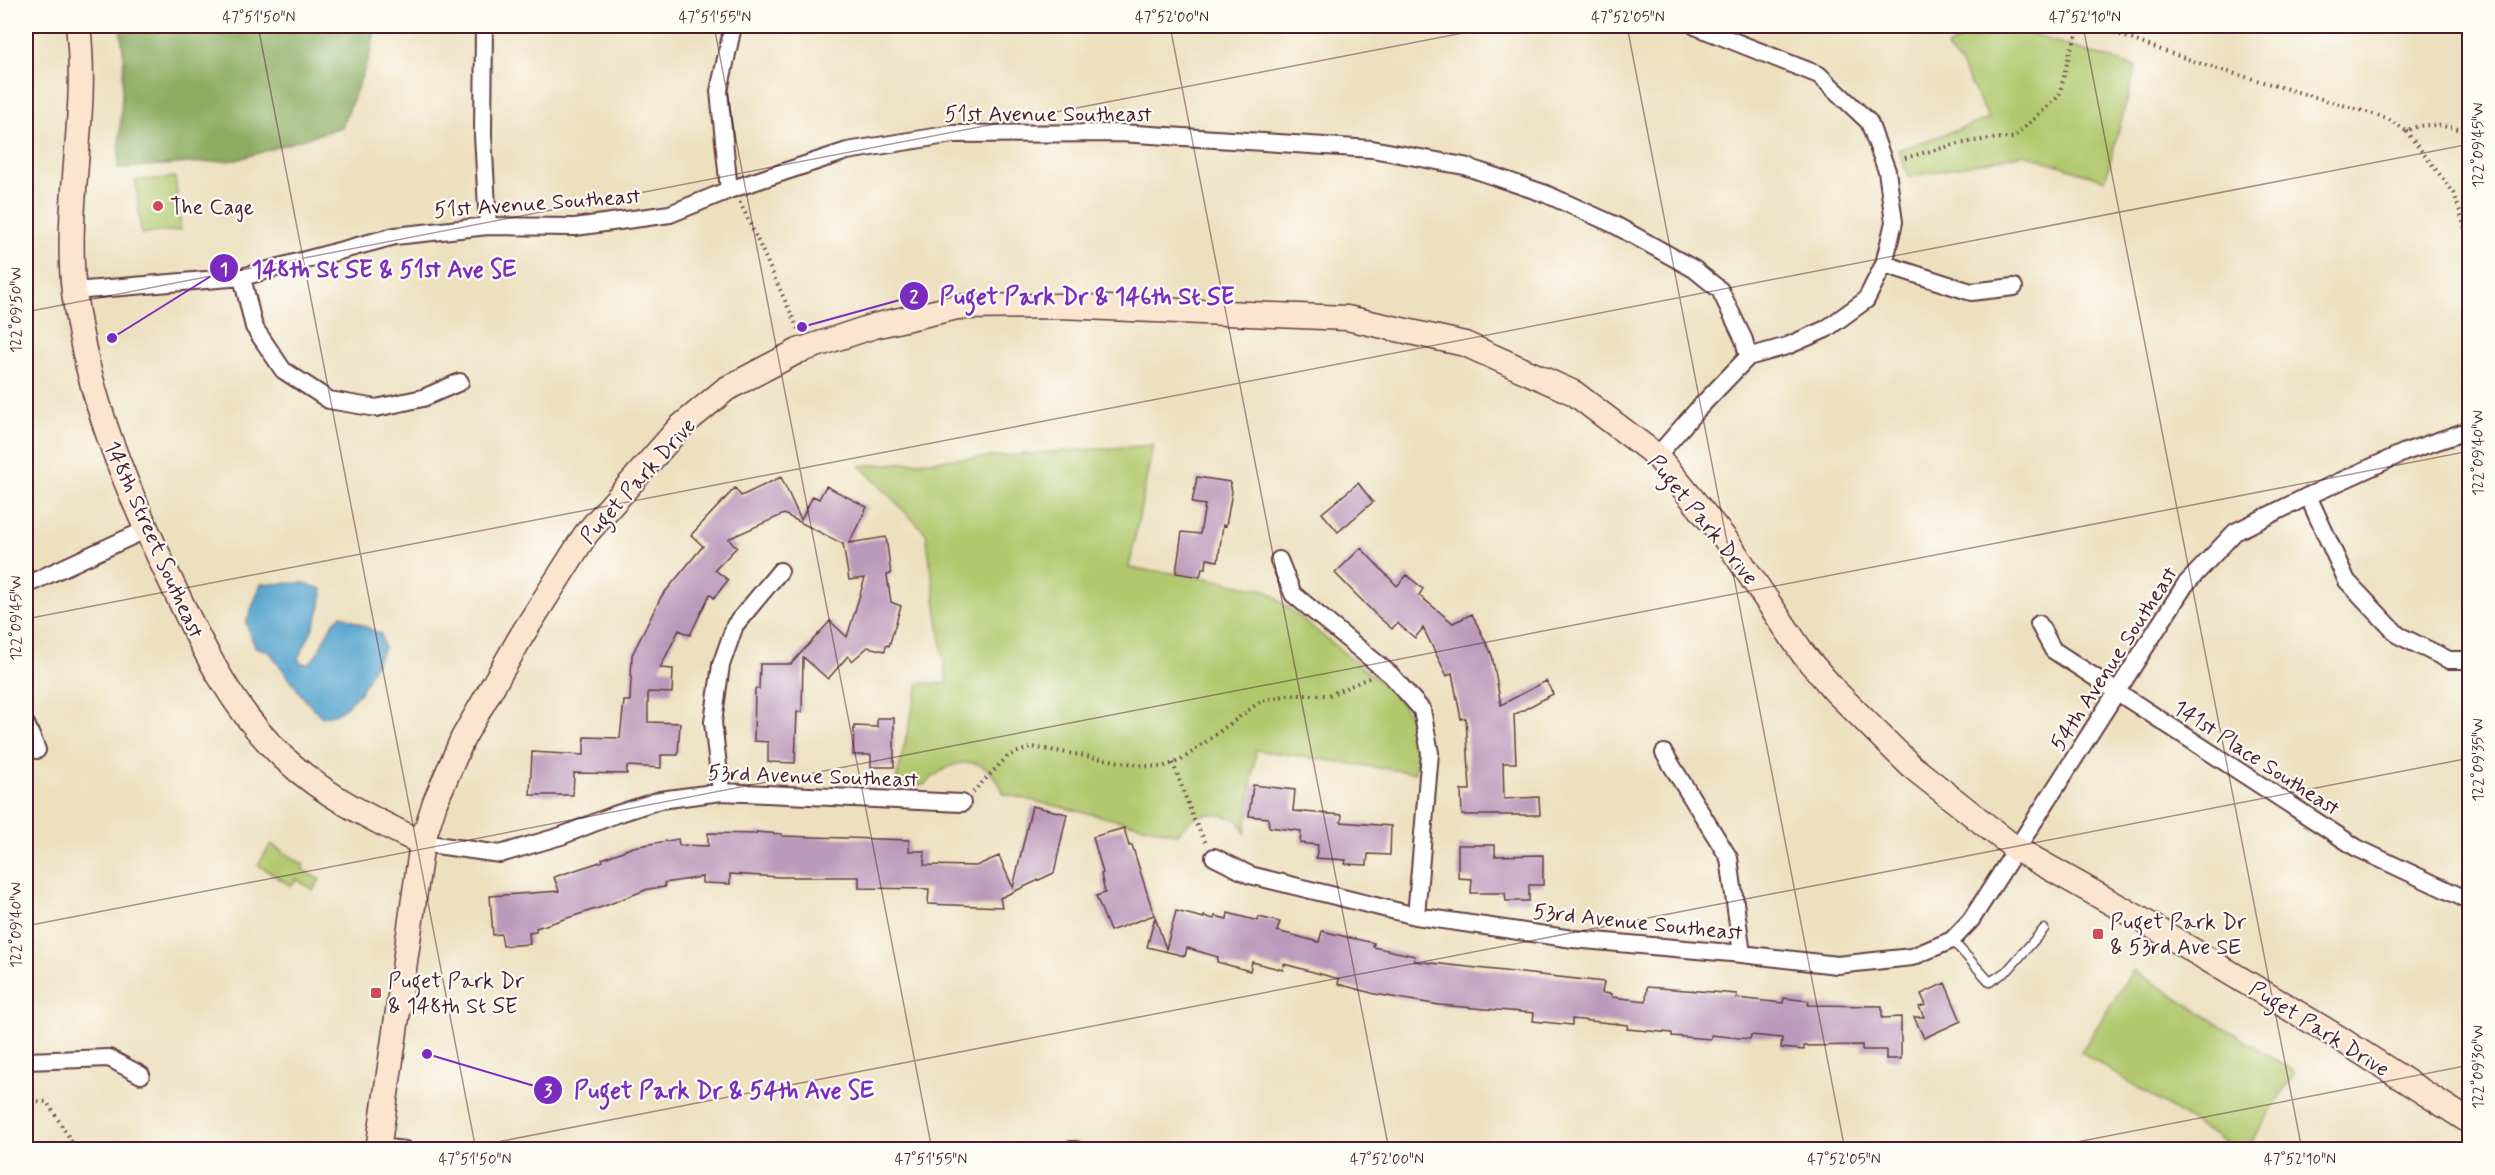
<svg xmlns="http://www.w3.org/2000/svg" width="2495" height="1175" font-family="Mynerve,sans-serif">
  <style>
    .green { fill: #b1c86d; stroke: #7e744c; stroke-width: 1.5 }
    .forest { fill: #8cac60; stroke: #6b6646; stroke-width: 1.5 }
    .water { fill: #53a3cd; stroke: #4e617c; stroke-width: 1.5 }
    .building { fill: #bb99ba }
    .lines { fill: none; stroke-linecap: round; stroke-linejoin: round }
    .lane-casing { stroke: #623c41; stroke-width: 11 }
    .street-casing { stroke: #623c41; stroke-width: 20 }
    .secondary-casing { stroke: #623c41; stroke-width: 27 }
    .path { stroke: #623c41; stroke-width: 4; stroke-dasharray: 1.5 4.5; stroke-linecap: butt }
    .lane { stroke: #fff; stroke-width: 8 }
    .street { stroke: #fff; stroke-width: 16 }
    .secondary { stroke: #fce5cf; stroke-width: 24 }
    .ticks { fill: none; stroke: #4a1f2b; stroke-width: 1.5; stroke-opacity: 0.45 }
    .poi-dot { fill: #d1495b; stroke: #fdfcf7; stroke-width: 2 }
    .labels { text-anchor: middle; stroke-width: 4.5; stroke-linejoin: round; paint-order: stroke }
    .street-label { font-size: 22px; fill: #4a1f2b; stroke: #fdfcf7 }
    .poi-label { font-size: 22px; fill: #4a1f2b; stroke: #fdfcf7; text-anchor: start }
    .leader { fill: none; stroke: #7b2cbf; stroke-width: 2 }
    .callout-dot { fill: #7b2cbf; stroke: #fdfcf7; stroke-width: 2 }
    .mark-label { font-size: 18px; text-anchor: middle; font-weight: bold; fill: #fff }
    .callout-label { font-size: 24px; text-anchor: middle; font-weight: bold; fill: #7b2cbf; stroke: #fdfcf7; stroke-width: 4.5; stroke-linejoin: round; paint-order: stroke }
    .neatline { fill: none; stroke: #4a1f2b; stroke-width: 2 }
    .ticks-label { font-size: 15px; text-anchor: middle; fill: #4a1f2b }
  </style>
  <rect width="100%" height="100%" fill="#fdfcf7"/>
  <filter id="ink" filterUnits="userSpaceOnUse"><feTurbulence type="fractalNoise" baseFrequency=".0167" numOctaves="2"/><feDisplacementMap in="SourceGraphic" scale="12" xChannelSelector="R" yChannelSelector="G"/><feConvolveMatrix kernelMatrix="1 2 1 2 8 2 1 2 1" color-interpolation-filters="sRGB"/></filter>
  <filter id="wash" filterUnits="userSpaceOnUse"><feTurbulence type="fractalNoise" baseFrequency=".008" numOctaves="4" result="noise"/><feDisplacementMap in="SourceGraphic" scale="24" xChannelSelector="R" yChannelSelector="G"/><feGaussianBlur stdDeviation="1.35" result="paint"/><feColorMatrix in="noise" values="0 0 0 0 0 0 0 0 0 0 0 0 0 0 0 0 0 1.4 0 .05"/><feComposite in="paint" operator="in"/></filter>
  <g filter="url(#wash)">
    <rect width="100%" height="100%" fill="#ede0bf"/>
    <path class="green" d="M1980,26h25l131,41 -31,113 -81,-26 -115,23 -11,-27 91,-31 -29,-56 -14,-15z
      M175,177l6,53 -40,4 -5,-53z
      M1153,445l-24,123 61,7 76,15 125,101c25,28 30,45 24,82l-159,-23 -11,83 -6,-12c-25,-10 -44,-12 -61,13l-174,-40c-18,-44 -51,-37 -80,-9h-29l24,-102 28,1 -21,-151 -66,-67z
      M271,844l33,21 -2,4 18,11 -7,10 -17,-11 -5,7 -33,-21z
      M2133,970l162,102 -48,77h-11l-155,-97z"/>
    <path class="forest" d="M120,26h256l-7,32 -27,69 -106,33 -118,8 6,-110z"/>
    <path class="water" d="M304,583l18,6c2,22 -14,49 -24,69l3,5 7,1c16,-12 14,-33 33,-49l40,19 3,14 -25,46 -19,18 -18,5 -16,-16 -37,-50 -14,-4 -9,-24 15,-39z"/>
    <g id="blocks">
      <path class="building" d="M781,477l20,43 12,-24 6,3 7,-13 41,21 -18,36 37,-6 5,37 -4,1 4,27 10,4 -12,40 -3,-1 -1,6 -17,-4 -16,14 -4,-5 -20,23 -25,-22 -1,55h-5l-2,51 -27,-1v-20l-14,-1 1,-52h4l1,-25h31l39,-43 17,16 18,-59 -16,2 -6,-36 -59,-30 -56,25 9,8 -22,23 13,10 -14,18 -4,-4 -20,41 -11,-5 -19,38 13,1 -1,24 -24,-1v30l32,1 -2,32h-17v13l-34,-2v8l-53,-1 -1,22h-43l2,-43 52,3v-18l36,1 4,-37h6l2,-46 29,-58 42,-51 -12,-11 44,-47 6,8z
        M1197,477l33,5 2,10 -6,34 -3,-1 -5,36 -11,-2 -1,9h-4l-2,9 -24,-4 6,-41 18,2 5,-29 -13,-2z
        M1358,483l15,19 -35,30 -16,-19z
        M1361,548l36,38 10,-11 16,14 -4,6 34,28 19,-9 20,41 9,50 45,-24 7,13 -39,21 2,48h-13l1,36 35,-2 1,18h-78l-1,-25h9l-4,-72 -5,1 -9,-46 -5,3 -24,-48 -8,10 -18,-15 -5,6 -17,-15 -40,-41z
        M877,718h17v49h-23v-12h-18l1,-29 23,1z
        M1253,785l42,5 -2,21 49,4 -1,7 50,4 -1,29 -22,-1 -1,11 -22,-1 1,-4 -30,-2 2,-13 -18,-2 1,-12 -32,-4 -1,-9 -19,-2z
        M1032,806l35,8 -13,59 -54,25 2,9 -74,-3 1,-15 -70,-1v-11h-79l-50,-3v10l-28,-1v-6l-38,6 1,4 -17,2 -46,18 -66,21v4l-7,1 1,11 -27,2 -2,-12 -8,1 -3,-39 69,-5 -5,-14 49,-16 -1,-2 31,-12 45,-8 1,6 29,1v-13l48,1v-2l26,2v2l127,4v11h16l-1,14 52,1 23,-10 14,32z
        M1124,828l5,18 3,-1 22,70 -44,16 -14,-35 9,-3 -4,-19 2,-1 -10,-36z
        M1458,845h37v11l48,-1v30h-14v16h-23l-1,-8h-34l1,-14 -14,-1z
        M1176,911l28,7v-2l10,3 1,-3 12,3 1,-6 30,8 1,-4 21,5 -3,9 42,11 3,-11 29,7 23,5 -1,4 42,9 -1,5 190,21 -2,11 9,1 1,3 34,4 1,-14 90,7v4l46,5 1,-5 25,3 -1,4 74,1v12l19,-1v42h-15v-9h-24v-5l-58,1v4l-23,-2 1,-10 -31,-3 -1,4 -39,-4v4l-39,-3v-3l-45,-4 1,-4 -56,-6v6l-39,-4 1,-8 -95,-8 -64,-11 -37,-10 1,-5 -55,-15 -1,6 -31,-8 -2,9 -33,-9 1,-5 -31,-9 -2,8 -38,-9 8,-30 11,32z
        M1945,983l16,38 -37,17 -10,-21h10l-5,-10 7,-2 -5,-11z"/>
    </g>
  </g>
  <g filter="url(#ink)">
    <use href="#blocks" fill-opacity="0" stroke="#623c41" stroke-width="1.5"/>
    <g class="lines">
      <g class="lane-casing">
        <path id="lane" d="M1952,940l38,42 18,-12 36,-41"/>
      </g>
      <g class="street-casing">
        <path id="street" d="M484,26l-1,109 5,91
          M1695,26l124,49 50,47 18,49 7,51 -10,42 87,28 43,-5
          M729,190l-10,-99 14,-65
          M242,277l12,50 29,43 46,30 47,8 47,-10 37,-16
          M74,291l168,-14 153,-41 93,-10 87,1 95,-13 59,-24 118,-39 106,-17 167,-1 252,16 92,17 82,28 69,31 79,44 26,21 24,50 4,17
          M1657,456l40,-46 51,-53 39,-11 39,-17 40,-29 18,-36
          M2308,496l39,85 51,54 51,25h21
          M1279,560l14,34 98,81 31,35 8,43 -14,163
          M26,585l119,-55
          M2039,624l14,26 304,198 113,53
          M26,724l11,26
          M1664,753l65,105 13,96
          M721,792l-8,-70 8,-57 14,-40 45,-54
          M422,843l78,11 61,-18 53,-21 46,-15 61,-8 241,11
          M1214,857l36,18 166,41 157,23 169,15 95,11 75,-8 40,-17 19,-20 214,-335 50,-53 73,-36 97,-44 65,-22
          M26,1061l83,-3 32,17
          M378,1147l27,3
          M1071,1150h5"/>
      </g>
      <g class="secondary-casing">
        <path id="secondary" d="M78,26c11,88 -14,177 -4,266 13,106 54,201 100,296 29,61 60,124 111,171 40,37 87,60 137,84
          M378,1150l44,-307 13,-41 28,-64 59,-103 64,-101 94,-107 46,-38 72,-38 76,-25 83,-19 103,-1 287,12 118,26 109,49 83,63 69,84 78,115 31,36 76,75 105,83 126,71 197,118 131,84"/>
      </g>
      <path class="path" d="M2098,26l43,17 67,23 169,49 15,6 14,10c19,-11 43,-4 64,1
        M2406,131l48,62 16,52
        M1905,158c37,-10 68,-20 108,-20l46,-42 11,-45 11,-25
        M740,202l58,127
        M1173,763l21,57 12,23
        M973,792l36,-37 24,-8 112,19 17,1 18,-6 81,-60 27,-6h41l40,-17
        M26,1100l21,2 30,48"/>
      <use href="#lane" class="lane"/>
      <use href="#street" class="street"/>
      <use href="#secondary" class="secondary"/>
    </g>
  </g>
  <path class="ticks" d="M258,26l218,1124M714,26l218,1124M1170,26l219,1124M1627,26l218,1124M2083,26l219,1124M26,312l1473,-286M26,619l2444,-475M26,926l2444,-475M456,1150l2014,-392M2036,1150l434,-85"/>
  <g class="poi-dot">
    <circle cx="158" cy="206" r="6"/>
    <rect x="2092" y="928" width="12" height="12" rx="3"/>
    <rect x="370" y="987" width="12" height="12" rx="3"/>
  </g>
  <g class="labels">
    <g class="street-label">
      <text x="1048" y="121">51st Avenue Southeast</text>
      <text transform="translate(537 202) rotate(-4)" y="8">51st Avenue Southeast</text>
      <text transform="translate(637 480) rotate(-48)" y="8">Puget Park Drive</text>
      <text transform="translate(1704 519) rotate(51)" y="8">Puget Park Drive</text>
      <text transform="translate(155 539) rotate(66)" y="8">148th Street Southeast</text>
      <text transform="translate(2113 658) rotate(-57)" y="8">54th Avenue Southeast</text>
      <text transform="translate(2257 757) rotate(33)" y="8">141st Place Southeast</text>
      <text transform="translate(813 775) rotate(2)" y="8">53rd Avenue Southeast</text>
      <text transform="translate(1638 921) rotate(6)" y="8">53rd Avenue Southeast</text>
      <text transform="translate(2320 1028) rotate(32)" y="8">Puget Park Drive</text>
    </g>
    <g class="poi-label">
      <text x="170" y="214">The Cage</text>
      <text x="2110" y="929">Puget Park Dr<tspan x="2110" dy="25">&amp; 53rd Ave SE</tspan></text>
      <text x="388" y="988">Puget Park Dr<tspan x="388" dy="25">&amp; 148th St SE</tspan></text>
    </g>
  </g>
  <path class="leader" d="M112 338L224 268M802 327L914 296M427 1054L548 1090"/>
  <g class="callout-dot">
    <circle cx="112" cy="338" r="6"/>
    <circle cx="802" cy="327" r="6"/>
    <circle cx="427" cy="1054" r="6"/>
    <circle cx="224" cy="268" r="15"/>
    <circle cx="914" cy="296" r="15"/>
    <circle cx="548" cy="1090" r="15"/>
  </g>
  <g class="mark-label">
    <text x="224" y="275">1</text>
    <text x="914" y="302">2</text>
    <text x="548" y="1096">3</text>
  </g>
  <g class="callout-label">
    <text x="384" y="277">148th St SE &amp; 51st Ave SE</text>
    <text x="1087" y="304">Puget Park Dr &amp; 146th St SE</text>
    <text x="724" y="1098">Puget Park Dr &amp; 54th Ave SE</text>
  </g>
  <rect width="2495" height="1175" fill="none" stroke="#fdfcf7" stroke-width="66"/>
  <rect x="33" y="33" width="2429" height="1109" class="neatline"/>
  <g class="ticks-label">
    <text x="259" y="22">47°51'50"N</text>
    <text x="715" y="22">47°51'55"N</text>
    <text x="1172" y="22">47°52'00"N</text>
    <text x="1628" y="22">47°52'05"N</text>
    <text x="2085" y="22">47°52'10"N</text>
    <text transform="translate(2478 145) rotate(-90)" y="5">122°09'45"W</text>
    <text transform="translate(16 310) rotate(-90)" y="5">122°09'50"W</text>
    <text transform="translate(2478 453) rotate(-90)" y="5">122°09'40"W</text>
    <text transform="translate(16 618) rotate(-90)" y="5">122°09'45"W</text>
    <text transform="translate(2478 760) rotate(-90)" y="5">122°09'35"W</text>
    <text transform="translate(16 925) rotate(-90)" y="5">122°09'40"W</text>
    <text transform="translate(2478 1067) rotate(-90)" y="5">122°09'30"W</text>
    <text x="475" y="1164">47°51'50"N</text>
    <text x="931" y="1164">47°51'55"N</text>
    <text x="1387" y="1164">47°52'00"N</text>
    <text x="1844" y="1164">47°52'05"N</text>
    <text x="2300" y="1164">47°52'10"N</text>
  </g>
</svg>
